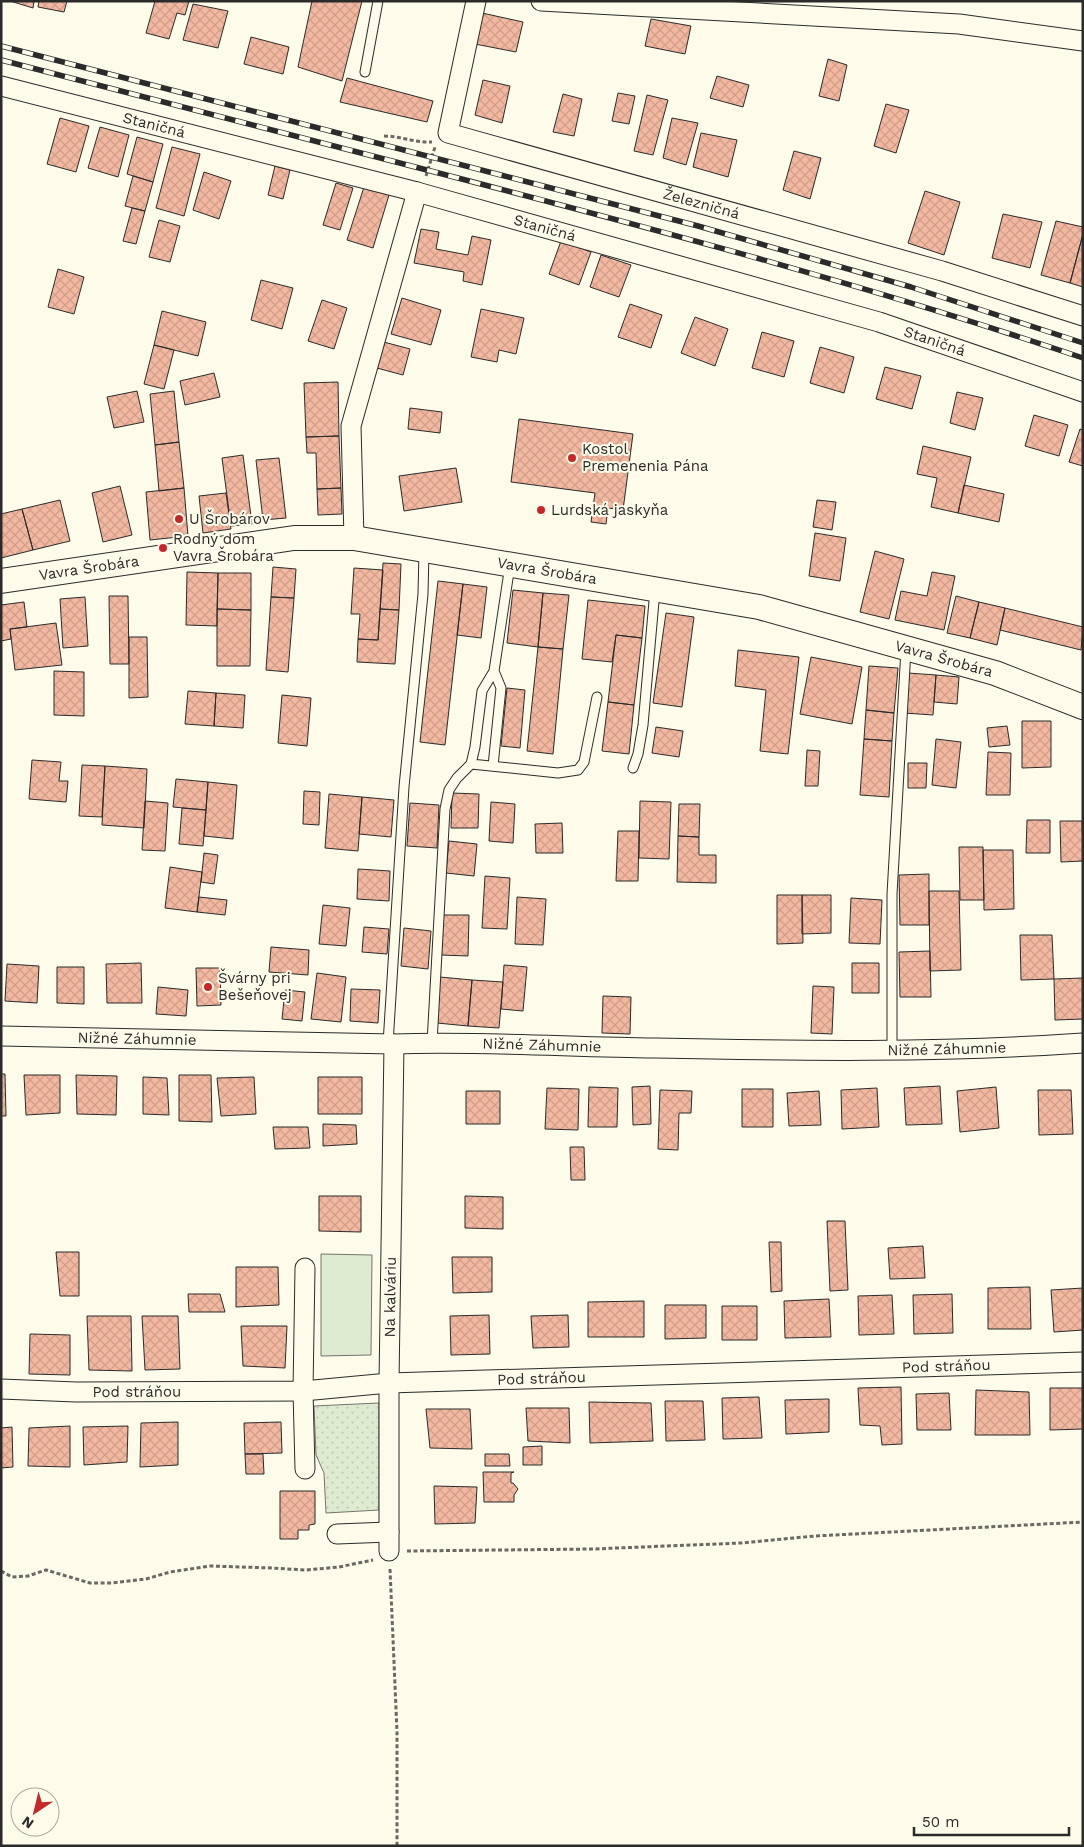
<svg xmlns="http://www.w3.org/2000/svg" width="1084" height="1847" font-family="'Work Sans',sans-serif">
  <style>
    .grass { fill: url(#grass-dots); stroke: #74746e }
    .pitch { fill: #deebd1; stroke: #74746e }
    .building { fill: url(#building-cross-hatch); stroke: #2b2b2b }
    .lines { fill: none; stroke-linecap: round; stroke-linejoin: round }
    .service-casing { stroke: #2b2b2b; stroke-width: 11 }
    .minor-casing { stroke: #2b2b2b; stroke-width: 21 }
    .tertiary-casing { stroke: #2b2b2b; stroke-width: 26 }
    .path { stroke: #6a6964; stroke-width: 3; stroke-dasharray: 4 2.5; stroke-linecap: butt }
    .service { stroke: #fdfbea; stroke-width: 9 }
    .minor { stroke: #fdfbea; stroke-width: 19 }
    .tertiary { stroke: #fdfbea; stroke-width: 24 }
    .rail-casing { stroke: #2b2b2b; stroke-width: 5.5 }
    .rail { stroke: #fdfbea; stroke-width: 4; stroke-dasharray: 11; stroke-linecap: butt }
    .poi-dot { fill: #c62828; stroke: #fdfbea; stroke-width: 2 }
    .labels { text-anchor: middle; stroke-width: 4; stroke-linejoin: round; paint-order: stroke }
    .street-label { font-size: 15px; fill: #2b2b2b; stroke: #fdfbea }
    .poi-label { font-size: 15px; fill: #2b2b2b; stroke: #fdfbea; text-anchor: start }
  </style>
  <defs>
    <pattern id="grass-dots" width="8" height="8" patternUnits="userSpaceOnUse" patternTransform="scale(1.25)"><rect width="8" height="8" fill="#deebd1"/><path d="M2 2h.1M6 6h.1" fill="none" stroke="#bfcab4" stroke-width="1.8" stroke-linecap="round"/></pattern>
    <pattern id="building-cross-hatch" width="8" height="8" patternUnits="userSpaceOnUse" patternTransform="scale(1.25)"><rect width="8" height="8" fill="#f2b8a0"/><path d="M0 0l8 8M0 8l8-8" fill="none" stroke="#d09e8a"/></pattern>
  </defs>
  <rect width="100%" height="100%" fill="#fdfbea"/>
  <path class="grass" d="M379,1403v107l-53,3 -2,-40 -8,-18 -2,-49z"/>
  <path class="pitch" d="M321,1254l51,1 -1,100 -50,1z"/>
  <path class="building" d="M10,1h24l-1,7z
    M39,1h28l-3,11 -26,-5z
    M155,1h34l-4,14 -8,-2 -8,26 -23,-6z
    M312,1h50l-20,80 -44,-14z
    M193,4l35,7 -10,37 -35,-8z
    M482,13l41,9 -7,30 -41,-8z
    M651,19l40,7 -6,28 -40,-8z
    M251,37l38,10 -6,27 -39,-10z
    M828,59l19,6 -8,36 -20,-5z
    M717,76l32,9 -6,22 -33,-9z
    M347,78l86,23 -6,21 -87,-20z
    M483,80l27,6 -8,37 -27,-8z
    M618,93l17,3 -6,28 -17,-3z
    M563,94l19,5 -8,37 -21,-4z
    M647,95l21,5 -15,55 -19,-4z
    M886,104l23,6 -13,43 -22,-7z
    M60,118l29,8 -13,46 -29,-8z
    M672,118l26,5 -12,42 -23,-7z
    M100,127l29,8 -11,42 -30,-9z
    M701,133l36,7 -9,37 -35,-10z
    M137,137l26,7 -10,38 -26,-8z
    M172,147l28,7 -16,62 -28,-8z
    M794,151l27,7 -11,41 -27,-9z
    M275,166l15,4 -7,29 -15,-4z
    M204,172l27,9 -12,38 -26,-9z
    M133,176l20,6 -8,29 -20,-5z
    M336,183l17,5 -13,42 -17,-5z
    M364,187l25,8 -16,53 -26,-8z
    M925,191l35,11 -16,53 -36,-12z
    M132,208l13,3 -9,33 -13,-3z
    M1003,214l39,8 -12,46 -38,-10z
    M159,220l21,6 -10,36 -21,-5z
    M1056,221l27,6v7l-13,49 -29,-8z
    M421,229l18,3 -3,17 32,6 4,-19 19,4 -9,45 -19,-4 1,-9 -50,-9z
    M1083,234v53l-13,-4z
    M561,241l30,11 -12,33 -30,-11z
    M601,255l30,10 -12,32 -29,-10z
    M58,269l26,8 -10,37 -26,-7z
    M261,280l32,8 -11,41 -31,-9z
    M402,298l39,12 -10,35 -40,-11z
    M322,300l25,8 -13,41 -26,-8z
    M630,304l32,11 -11,33 -33,-11z
    M481,309l43,9 -8,36 -17,-4 -2,12 -26,-5z
    M162,311l44,11 -8,34 -44,-11z
    M695,317l33,12 -13,37 -34,-13z
    M762,332l32,9 -10,36 -32,-9z
    M380,341l30,8 -7,26 -30,-8z
    M154,345l20,5 -10,39 -20,-5z
    M820,347l34,10 -10,36 -34,-10z
    M885,367l36,9 -9,33 -36,-10z
    M214,373l6,24 -35,8 -5,-24z
    M338,382l1,54 -33,1 -2,-54z
    M137,391l7,31 -30,6 -7,-31z
    M174,391l5,51 -24,3 -5,-51z
    M957,392l26,6 -8,32 -25,-7z
    M410,408l32,4 -2,21 -32,-4z
    M1034,415l34,10 -9,31 -34,-10z
    M519,419l114,15 -10,76 -15,-2 -2,16 -15,-2 4,-29 -84,-11z
    M1080,429l3,1v36l-14,-4z
    M339,436l2,52 -24,1 -1,-36h-9l-1,-16z
    M179,442l5,46 -25,3 -4,-46z
    M923,446l48,11 -13,56 -27,-6 6,-29 -20,-4z
    M243,455l9,69 -21,2 -9,-68z
    M279,458l7,60 -23,2 -7,-60z
    M456,468l6,34 -58,9 -5,-35z
    M964,485l40,9 -5,28 -41,-9z
    M120,486l12,49 -29,7 -11,-49z
    M184,488l4,48 -38,4 -4,-48z
    M341,488l1,26 -24,1 -1,-26z
    M226,493l5,36 -28,4 -4,-37z
    M60,500l10,41 -37,9 -11,-41z
    M817,500l19,2 -4,28 -19,-3z
    M538,506l7,1 -1,8 -7,-2z
    M22,509l11,41 -32,8v-44z
    M815,533l31,5 -6,43 -31,-5z
    M875,551l29,8 -15,60 -29,-7z
    M383,563l18,1 -2,46 -19,-1z
    M273,567l23,2 -2,29 -23,-1z
    M354,568l29,2 -5,70 -20,-1 2,-25h-9z
    M187,572l31,1 -1,53 -31,-1z
    M932,572l23,4 -11,54 -49,-10 6,-29 26,5z
    M218,573h33v37l-34,-1z
    M438,581l25,3 -18,161 -25,-3z
    M463,584l24,3 -6,51 -24,-3z
    M513,590l30,3 -5,54 -31,-4z
    M543,593l26,2 -6,54 -25,-2z
    M109,596h19l1,68h-19z
    M956,596l23,6 -9,36 -23,-5z
    M85,597l3,49 -25,2 -3,-49z
    M271,597l23,1 -6,74 -22,-2z
    M588,600l57,6 -3,32 -26,-3 -4,27 -30,-3z
    M24,602l3,25 -17,2 1,10 -10,2v-36z
    M979,602l26,6 -8,37 -27,-7z
    M1005,608l78,19 -2,23 -81,-20z
    M217,609l34,1 -1,56h-33z
    M380,609l19,1 -4,54 -38,-2 1,-23 20,1z
    M666,613l28,4 -12,90 -29,-4z
    M56,623l6,42 -47,5 -5,-41z
    M616,635l26,3 -8,67 -26,-3z
    M129,637h18l1,60 -19,1z
    M538,647l25,2 -10,105 -26,-3z
    M738,650l61,7 -11,97 -28,-3 6,-61 -31,-4z
    M811,657l51,10 -10,57 -52,-10z
    M869,666l29,2 -4,45 -28,-3z
    M54,671l30,1v44l-30,-1z
    M908,673l28,2 -3,40 -29,-2z
    M936,675l23,2 -2,27 -23,-2z
    M507,688l18,2 -5,58 -19,-2z
    M188,691l28,2 -2,33 -29,-2z
    M216,693l29,2 -2,33 -29,-2z
    M282,695l29,3 -4,48 -29,-3z
    M608,702l26,3 -5,49 -27,-3z
    M866,710l28,3 -2,28 -28,-2z
    M1022,721h29v46l-29,1z
    M1007,726l3,19 -21,2 -2,-19z
    M656,727l27,4 -4,26 -27,-4z
    M864,739l28,2 -3,56 -29,-2z
    M936,739l25,3 -5,46 -24,-3z
    M807,750l13,1 -2,35h-13z
    M988,752l23,1 -1,42h-24z
    M32,760l29,2 -2,19h9l-2,21 -37,-3z
    M908,763h19l-1,25h-18z
    M82,765l23,1 -3,51 -23,-1z
    M105,766l42,3 -3,59 -42,-3z
    M176,779l32,3 -2,28 -33,-3z
    M208,782l29,3 -4,54 -29,-3z
    M304,791l16,1 -1,33 -16,-1z
    M452,793l27,1 -1,34h-27z
    M329,794l33,3 -4,54 -33,-3z
    M362,797l32,3 -3,37 -32,-3z
    M145,801l23,2 -3,48 -23,-1z
    M640,801l31,1 -2,57 -30,-1z
    M491,802l24,2 -2,39 -24,-2z
    M410,803l29,2 -2,43 -30,-2z
    M679,804h21l-1,33 -21,-1z
    M182,808l24,2 -3,36 -24,-2z
    M1027,820h23v33h-24z
    M1060,821h22l1,40 -22,1z
    M562,823l1,30h-27l-1,-29z
    M618,831h21l-1,50h-22z
    M678,836l21,1v18h17v28l-39,-1z
    M449,841l28,3 -3,32 -28,-3z
    M959,847h24l1,53h-24z
    M983,850h30l1,59 -30,1z
    M204,853l14,2 -4,29 -13,-2z
    M170,867l32,5 -5,40 -32,-4z
    M358,869l32,2 -1,30 -32,-2z
    M929,874v51h-29l-1,-50z
    M485,876l25,2 -3,51 -25,-1z
    M929,891h30l2,79 -31,1z
    M777,895h25l1,48 -26,1z
    M802,895h29v38l-29,1z
    M199,897l28,3 -2,15 -28,-3z
    M517,897l29,2 -3,46 -28,-1z
    M851,898l31,2 -2,44 -31,-1z
    M323,905l27,3 -4,38 -27,-2z
    M442,915h27l-1,41 -27,-1z
    M364,927l25,2 -2,25 -25,-2z
    M404,928l27,3 -3,38 -27,-3z
    M1020,935h32l2,44 -33,1z
    M271,947l38,3 -1,25 -39,-3z
    M930,951l1,46h-31l-1,-45z
    M141,963l1,40h-35l-1,-39z
    M852,963h27v30h-27z
    M7,964l32,2 -2,37 -32,-2z
    M504,965l23,2 -4,44 -22,-2z
    M57,967h27v37l-27,-1z
    M196,968h24l1,37 -24,1z
    M317,973l29,4 -5,45 -30,-3z
    M440,977l32,3 -4,46 -31,-3z
    M1083,978v41l-28,1 -1,-41z
    M472,980l31,2 -4,46 -31,-2z
    M813,986l21,1 -2,47 -21,-1z
    M158,987l30,3 -2,26 -30,-2z
    M351,989l29,1 -2,33 -28,-2z
    M285,990l20,2 -3,29 -20,-2z
    M603,996l28,1 -1,37 -28,-1z
    M1,1074h4l1,42h-5z
    M24,1075h36v38l-34,2z
    M76,1075l41,1 -1,39 -39,-1z
    M179,1075h32l1,47 -33,-1z
    M143,1077l24,1 2,37 -26,-1z
    M254,1077l2,37 -35,2 -4,-38z
    M318,1077h44v37h-44z
    M650,1086l1,38 -18,1 -1,-38z
    M940,1086l2,38 -36,1 -2,-37z
    M589,1087l29,1 -1,39h-29z
    M996,1087l3,41 -39,4 -3,-41z
    M547,1088l32,1 -1,41 -33,-1z
    M877,1088l2,39 -37,2 -1,-39z
    M742,1089h31v38h-31z
    M660,1090l32,1 -1,22h-12l-1,37 -20,-1z
    M1038,1090h33l2,44 -34,1z
    M466,1091h34v33h-34z
    M819,1091l2,34 -32,1 -2,-33z
    M323,1124l33,1 1,19 -34,2z
    M273,1127h35l2,21 -35,1z
    M570,1147h14l1,33h-14z
    M319,1196h42v36l-42,-1z
    M465,1196l38,1v32l-38,-1z
    M827,1221h18l3,69 -18,1z
    M769,1242h12l1,49 -11,1z
    M923,1246l2,32 -35,1 -2,-31z
    M56,1252h23v44h-19z
    M452,1257h40v35l-39,1z
    M236,1267h42l1,38 -43,2z
    M1030,1287l1,42h-43v-41z
    M1083,1288v42l-29,2 -3,-42z
    M188,1294h32l5,18h-36z
    M952,1294l1,39 -39,1 -1,-39z
    M892,1295l2,39 -35,1 -1,-39z
    M829,1299l2,38 -46,1 -1,-37z
    M644,1301v36h-56v-35z
    M665,1305h41v33l-41,1z
    M722,1306h35v34h-35z
    M489,1315l1,39 -39,1 -1,-39z
    M568,1315l1,32 -36,1 -2,-32z
    M87,1316h44l1,55 -43,-1z
    M142,1316h36l2,53 -35,1z
    M241,1326h46l-2,42 -42,-2z
    M30,1334l40,1v40l-41,-1z
    M901,1387l1,57 -20,1 -2,-19 -20,-1 -2,-37z
    M1050,1388h33v41l-33,1z
    M976,1390l53,2 1,43h-55z
    M949,1393l2,37h-34l-1,-36z
    M759,1397l3,41 -39,1 -1,-41z
    M829,1399v33l-43,2 -1,-34z
    M665,1401h38l2,39 -39,1z
    M589,1402l62,1 2,38 -63,2z
    M526,1408h43l1,35 -42,-2z
    M426,1409h44l2,40 -42,-1z
    M178,1422v43l-38,2 1,-44z
    M281,1422l1,31 -37,1 -1,-31z
    M70,1426v41l-42,-1 1,-38z
    M128,1426l-1,36 -43,3 -1,-38z
    M12,1427l1,40 -12,1v-40z
    M542,1446v19h-19v-18z
    M245,1454h18l1,20h-18z
    M485,1454h24l1,12h-25z
    M483,1472h31l-3,1v10h2l5,6 -4,6v7h-30z
    M434,1486l43,1 -2,36 -40,1z
    M280,1491h35v33l-6,1v5h-11v9h-18z"/>
  <g class="lines">
    <g class="service-casing">
      <path id="service" d="M365,72l13,-71
        M471,764l87,9 20,-3 6,-8 13,-65
        M493,766l8,-78 -7,-17
        M633,768l5,-14 5,-29 12,-135
        M432,1043l13,-234 4,-19 8,-12 14,-14 4,-17 7,-56 12,-20 16,-106
        M388,1044l16,-257 19,-193 1,-43
        M892,1051v-157l14,-245"/>
    </g>
    <g class="minor-casing">
      <g id="minor">
        <path id="s1" d="M476,1l-28,132 494,138 141,45"/>
        <path d="M541,1l418,23 124,17"/>
        <path id="s2" d="M1,86l416,106 462,130 204,70"/>
        <path d="M354,538l-3,-112 66,-234"/>
        <path id="s3" d="M1,1036l393,8c87,-3 175,3 261,4 143,3 285,5 428,-5"/>
        <path d="M305,1268l-2,123 2,78"/>
        <path id="s4" d="M1,1389l75,3 227,-1 86,-8 694,-21"/>
        <path d="M337,1534l52,-2"/>
        <path id="s5" d="M389,1551v-168l5,-339"/>
      </g>
    </g>
    <g class="tertiary-casing">
      <g id="tertiary">
        <path id="s6" d="M1,581l293,-43h60l405,69 236,66 88,34"/>
      </g>
    </g>
    <path class="path" d="M384,136c16,0 31,7 48,6
      M426,176l9,-29
      M407,1551l186,-2 148,-6 74,-7 268,-14
      M390,1569l7,163v114
      M1,1571l11,6 16,-1 18,-6 44,13h22l34,-4 24,-7 40,-6 62,2 34,2 33,-3 34,-7"/>
    <use href="#service" class="service"/>
    <use href="#minor" class="minor"/>
    <use href="#tertiary" class="tertiary"/>
    <g class="rail-casing">
      <path id="rail" d="M1,46l697,180 213,61 172,56
        M1,60c151,39 302,78 453,117 212,55 422,111 629,181"/>
    </g>
    <use href="#rail" class="rail"/>
  </g>
  <g class="poi-dot">
    <circle cx="572" cy="458" r="5"/>
    <circle cx="541" cy="510" r="5"/>
    <circle cx="179" cy="519" r="5"/>
    <circle cx="163" cy="548" r="5"/>
    <circle cx="208" cy="987" r="5"/>
  </g>
  <g class="labels">
    <g class="street-label">
      <text dy="5" stroke="none"><textPath href="#s2" startOffset="158">Staničná</textPath></text>
      <text dy="5" stroke="none"><textPath href="#s1" startOffset="398">Železničná</textPath></text>
      <text dy="5" stroke="none"><textPath href="#s2" startOffset="562">Staničná</textPath></text>
      <text dy="5" stroke="none"><textPath href="#s2" startOffset="968">Staničná</textPath></text>
      <text dy="5" stroke="none"><textPath href="#s6" startOffset="89">Vavra Šrobára</textPath></text>
      <text dy="5" stroke="none"><textPath href="#s6" startOffset="552">Vavra Šrobára</textPath></text>
      <text dy="5" stroke="none"><textPath href="#s6" startOffset="959">Vavra Šrobára</textPath></text>
      <text dy="5" stroke="none"><textPath href="#s3" startOffset="136">Nižné Záhumnie</textPath></text>
      <text dy="5" stroke="none"><textPath href="#s3" startOffset="541">Nižné Záhumnie</textPath></text>
      <text dy="5" stroke="none"><textPath href="#s3" startOffset="946">Nižné Záhumnie</textPath></text>
      <text dy="5" stroke="none"><textPath href="#s5" startOffset="254">Na kalváriu</textPath></text>
      <text dy="5" stroke="none"><textPath href="#s4" startOffset="946">Pod stráňou</textPath></text>
      <text dy="5" stroke="none"><textPath href="#s4" startOffset="541">Pod stráňou</textPath></text>
      <text dy="5" stroke="none"><textPath href="#s4" startOffset="136">Pod stráňou</textPath></text>
    </g>
    <g class="poi-label">
      <text x="582" y="454">Kostol<tspan x="582" dy="17">Premenenia Pána</tspan></text>
      <text x="551" y="515">Lurdská jaskyňa</text>
      <text x="189" y="524">U Šrobárov</text>
      <text x="173" y="544">Rodný dom<tspan x="173" dy="17">Vavra Šrobára</tspan></text>
      <text x="218" y="983">Švárny pri<tspan x="218" dy="17">Bešeňovej</tspan></text>
    </g>
  </g>
  <rect width="1084" height="1847" fill="none" stroke="#2b2b2b" stroke-width="5"/>
  <g transform="translate(35 1812) rotate(215)"><circle r="24" fill="#fdfbea" stroke="#a9a89e"/>
  <path d="M0-4L9 19L0 12L-9 19Z" fill="#c62828"/>
  <text y="-8" font-size="14" font-weight="bold" text-anchor="middle" fill="#2b2b2b">N</text>
  </g>
  <path d="M914 1827v8h155v-8" fill="none" stroke="#2b2b2b" stroke-width="2.5"/>
  <text x="922" y="1827" font-size="15" fill="#2b2b2b" stroke="#fdfbea" stroke-width="4" paint-order="stroke">50 m</text>
</svg>
